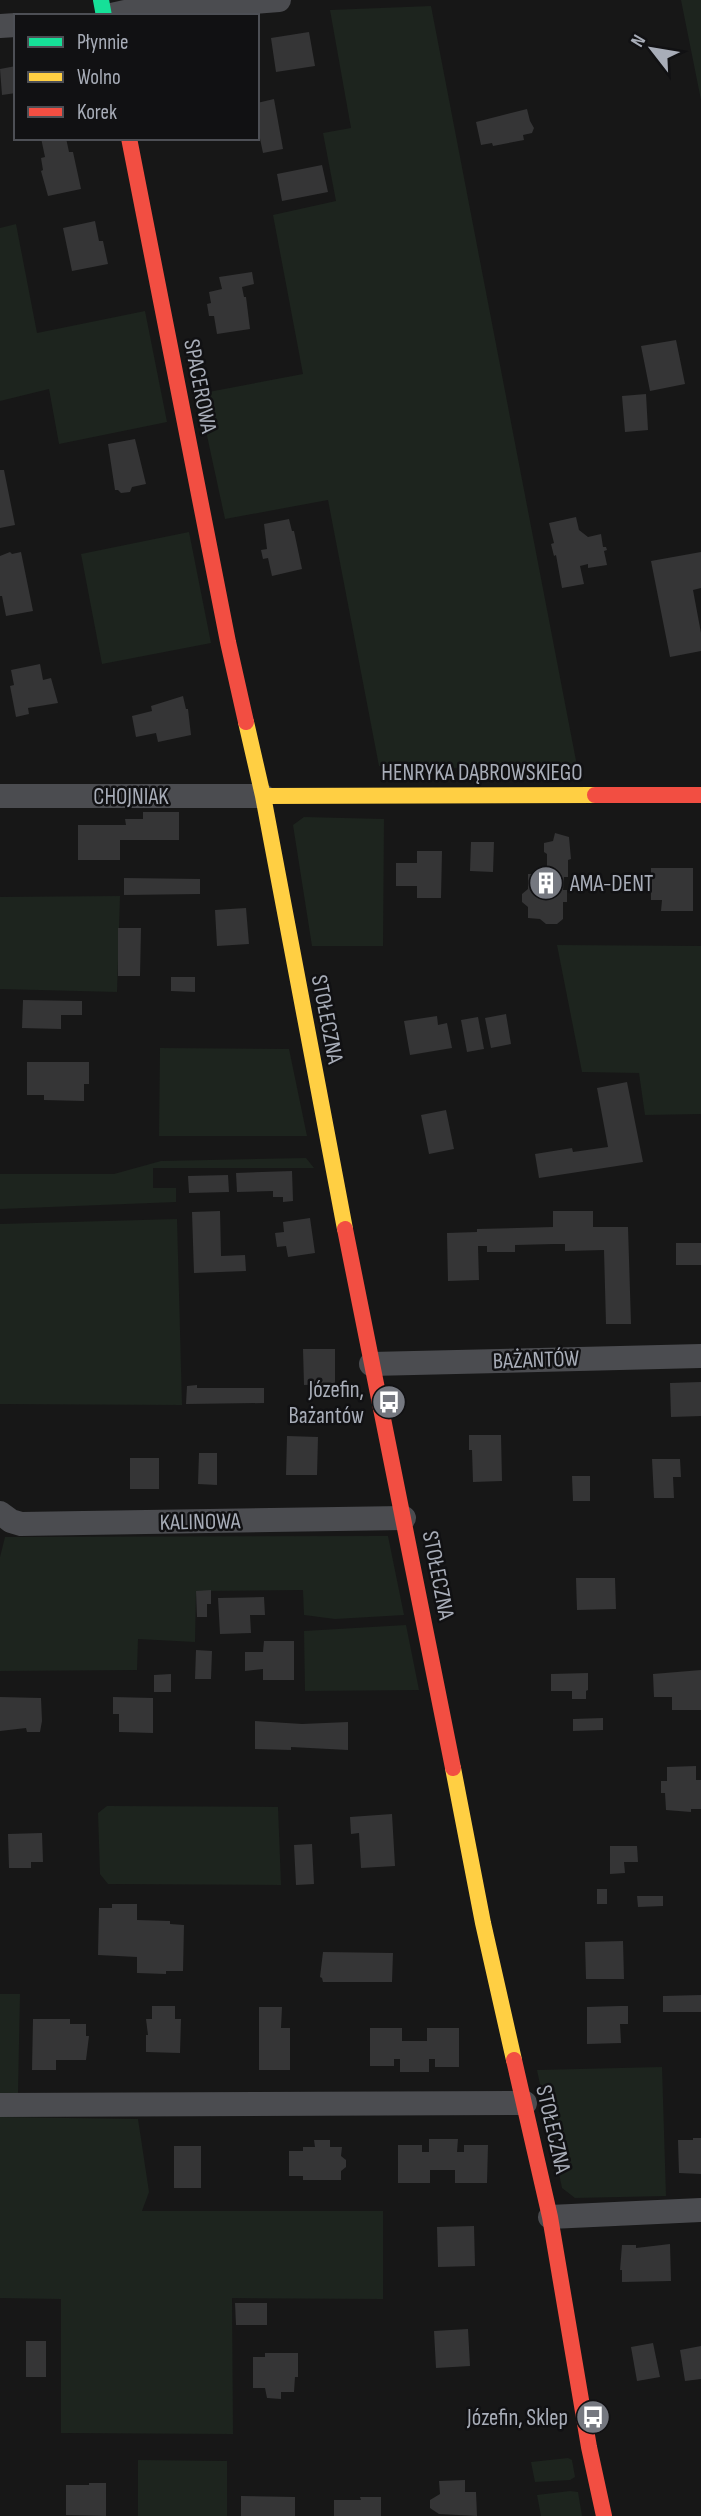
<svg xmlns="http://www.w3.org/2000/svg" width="701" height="2516" font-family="'Sofia Sans Condensed',sans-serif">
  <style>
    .green { fill: #1d241e }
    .building { fill: #353536 }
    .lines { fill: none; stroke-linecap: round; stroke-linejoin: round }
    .street { stroke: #4b4c50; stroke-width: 24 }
    .fast { stroke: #16e098; stroke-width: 16 }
    .slow { stroke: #ffcf43; stroke-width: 16 }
    .jam { stroke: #f24e42; stroke-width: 16 }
    .labels { text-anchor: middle; stroke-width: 5; stroke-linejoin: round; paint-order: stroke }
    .street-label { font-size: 23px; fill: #a8adb8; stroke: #111113 }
    .poi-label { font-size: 23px; fill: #a8adb8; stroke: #111113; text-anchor: end }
  </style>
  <rect width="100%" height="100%" fill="#171717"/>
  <path class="green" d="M681,0h20v100z
    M431,6l147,765 -199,-5 -51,-266 -103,19 -27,-125 105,-20 -30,-159 63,-14 -13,-68 28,-5 -21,-118z
    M16,224l21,109 108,-22 22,111 -108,22 -10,-55 -49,12v-173z
    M189,532l22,111 -109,21 -21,-110z
    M304,817l80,2 -1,127h-71l-19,-121z
    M120,896l-3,96 -117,-3v-92z
    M557,945l144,1v168l-56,1 -6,-42 -57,-1z
    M160,1048l129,1 18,87h-148z
    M306,1158l8,10h-161v20h23v14l-176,7v-35h114l47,-13z
    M177,1219l5,186 -182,-1v-180z
    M388,1536l16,79 -69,4 -31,-4 -1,-25 -107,1 -1,51 -57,-3 -1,31 -137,1v-114l5,-20z
    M406,1625l13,65 -114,1 -1,-60z
    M107,1806l171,1 3,78 -173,-1 -8,-10 -2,-61z
    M0,1994h20l-2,99h-18z
    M662,2067l4,129 -91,2 -13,-10 -25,-118z
    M0,2117l138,2 11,73 -7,19h241v88l-151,-1 1,136 -172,-1v-134l-61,-1z
    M568,2458l4,2 3,17 -5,3 -35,2 -4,-20z
    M138,2460l89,1v55h-89z
    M570,2491l8,1 4,24h-41l-4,-21z"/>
  <path class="building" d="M309,32l6,34 -39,6 -5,-34z
    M16,66v27l-14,2 -2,-26z
    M274,99l9,50 -20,4 -6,-29v-21z
    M527,109l3,12 4,7 -2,5 -9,2 1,5 -31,6 -1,-3 -11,2 -5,-23z
    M41,138h25l3,14h4l8,37 -33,7 -7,-25 2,-1 -2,-12 4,-1z
    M322,165l6,27 -46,9 -5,-27z
    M95,221l4,20h4l5,23 -36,7 -9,-43z
    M252,272l2,12 -12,3 2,10h2l4,32 -33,5 -3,-18h-5l-2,-12 4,-1 -2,-11 13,-3 -3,-12z
    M676,340l9,44 -35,7 -9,-45z
    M646,394l2,36 -23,2 -3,-36z
    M135,439l11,45 -14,3 -2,5 -9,1 -3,-3h-3l-7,-46z
    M0,470h4l11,55 -15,3z
    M576,517l3,13 9,7 13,-3 2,13h3l1,3 -3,1 3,14 -19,3v-4l-8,2 4,18 -22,4 -6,-33 -2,1 -3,-12 3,-1 -5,-20z
    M289,519l3,12h2l8,38 -30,7 -4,-18 -5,1 -2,-9 6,-1 -3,-25z
    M10,552l2,2 9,-2 12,59 -27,5 -4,-20h-2v-40z
    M701,552v36l-8,2 8,43v18l-31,6 -19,-96z
    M40,664l3,16 8,-2 7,25 -30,5 1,6 -13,3 -6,-31 4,-1 -3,-15z
    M183,696l3,13h2l3,26 -33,7 -2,-9 -20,4 -4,-21 20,-5 -1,-5z
    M143,812h36v28h-59v20h-42v-35h48l-1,-6h18z
    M555,833l14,4 2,22 -3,1v17h-4l-1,13h4v12h-4v17l-6,5h-11l-6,-5 -12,-1v-11l-6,-5v-8l6,-5v-15h10v-3l9,-5v-12l-3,-2v-9l9,-2z
    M471,842h23l-1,30 -23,-1z
    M417,851h25l-1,47h-24v-12h-21v-23h21z
    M651,868h42v43h-32l1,-11h-11z
    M124,878l76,1v15l-76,1z
    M246,908l3,36 -32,2 -2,-36z
    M118,928h23l-1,48h-22z
    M171,977h24v15l-24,-1z
    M23,1000l59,1v14h-21v14l-39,-1z
    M506,1014l5,30 -20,4 -6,-30z
    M437,1016l1,9 9,-2 5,25 -42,7 -6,-34z
    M478,1017l6,32 -17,3 -6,-32z
    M27,1062h62v22h-5v17l-40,-1v-5h-17z
    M627,1082l16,80 -104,16 -4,-24 37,-6 1,4 35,-5 -11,-59z
    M446,1110l8,39 -25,5 -8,-39z
    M292,1171l1,30 -10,1v-5h-10v-6l-36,1 -1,-19z
    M228,1175l1,17 -40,1 -1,-17z
    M220,1211l1,45 24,-1 1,16 -52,2 -2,-61z
    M553,1211h40v16h35l3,97h-25l-2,-74 -39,1v-7h-11l-39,1v7h-28v-6h-9l1,34 -31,1 -1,-48 30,-1v-3l76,-2z
    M310,1218l5,35 -27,4 -2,-11 -9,1 -2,-14 9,-1 -1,-10z
    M676,1243h25v22h-25z
    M303,1349h32v35l-31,1z
    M701,1382v34l-30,1 -1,-34z
    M197,1385v3h67v15l-78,1 1,-18z
    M469,1435h32l1,46 -29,1 -1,-32h-3z
    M287,1436l31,1 -1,38h-31z
    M199,1453h18v32l-19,-1z
    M130,1458h29v31h-29z
    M652,1459h28l1,18h-8l1,21h-20z
    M572,1476h18v25h-17z
    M576,1578h39l1,31 -39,1z
    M211,1590v14h-4v13h-10l-1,-26z
    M264,1597l1,18h-15l1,18 -31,1 -2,-36z
    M264,1641h30v39h-31v-11l-18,2v-19h18z
    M196,1650l16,1 -1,28h-16z
    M701,1670v40h-29v-13h-18l-1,-23z
    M588,1673v17l-2,1v8h-14v-8h-21v-17z
    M171,1674v18h-17v-17z
    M0,1697l41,1 1,23 -2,11h-13l-1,-4 -26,3z
    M113,1697l40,1v35l-34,-1v-18h-6z
    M603,1718v12l-30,1v-12z
    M255,1721l47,3 46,-2v28l-57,-3v3l-36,-1z
    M696,1766v14h5v29h-10v3l-25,-2 -1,-17h-4v-12h6v-14z
    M392,1814l3,52 -34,2 -2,-35 -8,1 -1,-17z
    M42,1833l1,29h-12v6h-22l-1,-34z
    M312,1844l2,40 -18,1 -2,-40z
    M610,1846h27l1,16h-14l1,11 -15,1z
    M597,1889h10v15h-10z
    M637,1896h26v10l-25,1z
    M112,1904h25v16l33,1v3l14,1 -1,46h-17v3l-29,-1v-16l-39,-2 1,-47h13z
    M623,1941l1,38h-38l-1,-37z
    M323,1952l70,1 -1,29h-69l-1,-4 -2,-1z
    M701,1995v17h-38v-16z
    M152,2006h23v13h6l-1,34 -34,-1v-17h2l-2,-16h6z
    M620,2006h8v18h-8l1,19 -34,1v-37z
    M259,2007h23l-1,21h9v42h-31z
    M33,2019h37v5h16v12h3l-3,24h-30v10h-24z
    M370,2028h32v13h25v-13h32v39h-24v-8h-6v13h-29v-13h-6v7h-24z
    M693,2138h8v36l-22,-1 -1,-33h15z
    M429,2139h29l-1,13h7v-7h24l-1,38h-32v-13h-25v13h-32v-38h24v7h7z
    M314,2140h16v7h12l-1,9 5,4v7l-5,4v9h-38v-4h-14v-25h14v-4h12z
    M174,2146h27v42h-27z
    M474,2226l1,40 -37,1 -1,-40z
    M670,2244l1,37 -49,1v-12h-2l2,-25h14v3z
    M235,2303h32v22h-31z
    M468,2329l2,37 -34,2 -2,-37z
    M26,2341h20v36h-20z
    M653,2343l7,34 -23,4 -6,-34z
    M701,2346v33l-16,2 -5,-31z
    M265,2353h33v24h-3l-1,15h-13v7l-14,-1 -2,-10h-12v-31h12z
    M465,2480v12h11l1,24 -38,-2 -9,-6v-8l10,-6 -1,-13z
    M89,2483h17v33l-40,-1v-30h23z
    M241,2496l54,1v19h-54z
    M360,2497h21v19h-47v-16h27z"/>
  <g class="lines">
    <path class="street" d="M107,16l18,-4 154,-12
      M0,26l16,-1
      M0,796h263
      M371,1364l330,-8
      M0,1513l11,8 10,3 383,-6
      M0,2105l525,-2
      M550,2217l151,-7"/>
    <path class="fast" d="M101,0l3,16"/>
    <path class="slow" d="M246,722l17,74 82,433
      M263,796l332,-1
      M453,1768l30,155 31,137"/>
    <path class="jam" d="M129,138l99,504 18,80
      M595,795h106
      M345,1229l108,539
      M514,2060l36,157 39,230 15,69"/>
  </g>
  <defs>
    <g id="building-disc" transform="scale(1.75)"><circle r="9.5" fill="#757880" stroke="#111113"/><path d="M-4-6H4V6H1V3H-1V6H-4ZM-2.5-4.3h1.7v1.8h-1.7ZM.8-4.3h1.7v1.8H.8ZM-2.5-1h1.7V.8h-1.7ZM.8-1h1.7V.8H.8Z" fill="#fff"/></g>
    <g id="bus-disc" transform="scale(1.75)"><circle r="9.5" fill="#757880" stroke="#111113"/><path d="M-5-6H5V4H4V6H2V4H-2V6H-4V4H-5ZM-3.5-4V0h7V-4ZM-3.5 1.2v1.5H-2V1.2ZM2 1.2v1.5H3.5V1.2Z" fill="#fff"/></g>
  </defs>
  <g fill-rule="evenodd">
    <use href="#building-disc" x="546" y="883"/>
    <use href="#bus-disc" x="389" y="1402"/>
    <use href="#bus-disc" x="593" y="2417"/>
  </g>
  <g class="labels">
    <g class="street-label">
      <text transform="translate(201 386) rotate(79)" y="8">SPACEROWA</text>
      <text x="482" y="780">HENRYKA DĄBROWSKIEGO</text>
      <text x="131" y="804">CHOJNIAK</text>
      <text transform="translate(328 1019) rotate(79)" y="8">STOŁECZNA</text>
      <text transform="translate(536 1359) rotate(-2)" y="8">BAŻANTÓW</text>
      <text transform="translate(200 1521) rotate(-1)" y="8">KALINOWA</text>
      <text transform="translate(439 1575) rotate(79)" y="8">STOŁECZNA</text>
      <text transform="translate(554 2129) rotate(77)" y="8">STOŁECZNA</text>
    </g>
    <g class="poi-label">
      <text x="570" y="891" text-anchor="start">AMA-DENT</text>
      <text x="364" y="1397">Józefin,<tspan x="364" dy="26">Bażantów</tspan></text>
      <text x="568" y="2425">Józefin, Sklep</text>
    </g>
  </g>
  <rect x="14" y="14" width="245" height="126" fill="#111113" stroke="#4d4f55" stroke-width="2"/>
  <rect x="28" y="37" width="35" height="10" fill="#16e098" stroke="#4d4f55" stroke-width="2"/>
  <text x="77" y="49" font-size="21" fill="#a8adb8">Płynnie</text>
  <rect x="28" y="72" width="35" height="10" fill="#ffcf43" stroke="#4d4f55" stroke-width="2"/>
  <text x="77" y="84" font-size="21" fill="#a8adb8">Wolno</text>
  <rect x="28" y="107" width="35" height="10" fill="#f24e42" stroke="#4d4f55" stroke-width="2"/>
  <text x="77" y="119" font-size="21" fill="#a8adb8">Korek</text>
  <g transform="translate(652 49) rotate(301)" stroke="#111113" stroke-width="5" paint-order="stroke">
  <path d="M0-5L12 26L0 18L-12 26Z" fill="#a8adb8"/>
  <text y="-10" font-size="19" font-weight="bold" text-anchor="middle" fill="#a8adb8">N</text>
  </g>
</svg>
